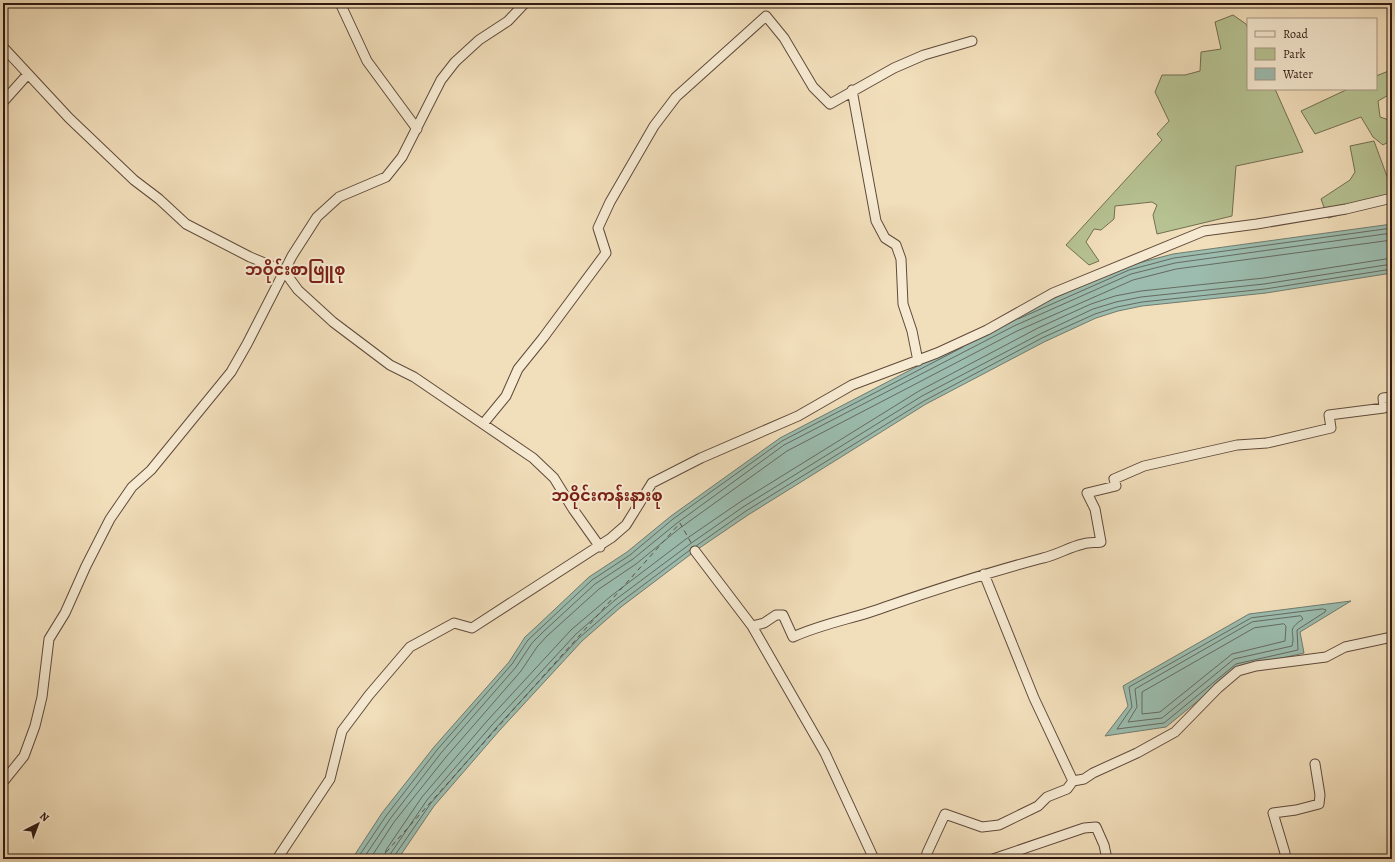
<svg xmlns="http://www.w3.org/2000/svg" width="1395" height="862" font-family="Alegreya,'Noto Sans Myanmar',serif">
  <style>
    .green { fill: #b6c292; stroke: #736e52 }
    .water { fill: #9bbcae; stroke: #707b6f }
    .lines { fill: none; stroke-linecap: round; stroke-linejoin: round }
    .shore { stroke: #666a60; stroke-width: 1 }
    .ferry { stroke: #555248; stroke-width: 1; stroke-dasharray: 5 4; stroke-linecap: butt }
    .minor-casing { stroke: #604a3b; stroke-width: 11 }
    .minor { stroke: #f6ead2; stroke-width: 9 }
    .labels { text-anchor: middle; stroke-width: 4; stroke-linejoin: round; paint-order: stroke }
    .quarter-label { font-size: 16px; font-weight: bold; fill: #7a1f14; stroke: #f6ead2 }
  </style>
  <rect width="100%" height="100%" fill="#f1deba"/>
  <filter id="stains"><feTurbulence type="fractalNoise" baseFrequency=".005" numOctaves="4"/><feColorMatrix values="0 0 0 0 .2 0 0 0 0 .09 0 0 0 0 .02 0 0 0 .5 -.17"/></filter>
  <radialGradient id="worn" r=".72"><stop offset=".6" stop-color="#630" stop-opacity="0"/><stop offset="1" stop-color="#630" stop-opacity=".3"/></radialGradient>
  <path class="green" d="M1233,15l13,9 2,5v60h27l28,63 -67,14 -4,50 -75,18 -4,-19 4,-10 -5,-3 -37,4 -1,13 -13,11 -7,-1 -8,13 13,19 -10,4 -23,-20 96,-105 -5,-6 12,-13 -14,-29 7,-17h23l15,-4 1,-19 20,-3 -6,-27z
    M1391,70l1,23 -14,8 2,16 12,4v19l-9,5 -10,-8 -12,-20 -46,17 -14,-23 47,-22h28v-13z
    M1374,141l18,49v11l-64,17 -7,-19 29,-19 5,-8 -5,-26z"/>
  <path class="water" d="M1392,224v49l-126,20 -124,13 -24,5 -22,7 -52,24 -118,62 -178,111 -53,36 -74,56 -39,34 -83,90 -65,75 -36,53h-46l30,-46 52,-66 75,-85 16,-25 12,-11 52,-49 38,-25 44,-36 109,-78 230,-120 117,-52 46,-12z
    M1351,601l-51,31 4,21 -66,15 -72,59 -61,9 23,-30 -5,-20 126,-72z"/>
  <g class="lines">
    <path class="shore" d="M1018,319l111,-49 45,-12 218,-30
      M696,546l50,-35 178,-110 118,-63 53,-24 22,-7 25,-5 123,-13 127,-20
      M1323,609l3,1 -1,2 -28,18 1,20 -62,14 -72,59 -47,6 15,-22 -3,-20 122,-69z
      M1301,616l2,3c-18,12 -7,12 -11,27l-58,13 -72,59 -34,4 9,-15 -2,-18 117,-67z
      M1284,624l2,2 -1,15 -53,13 -72,58 -18,2v-22l112,-64z
      M357,859l29,-43 51,-66 75,-86 16,-24 64,-60 38,-25 43,-36 109,-78 181,-94
      M363,859l27,-40 51,-66 75,-86 16,-24 11,-11 52,-48 38,-25 44,-36 107,-78 230,-119 117,-52 44,-11 217,-30
      M370,859l24,-37 52,-65 75,-86 16,-24 10,-11 52,-47 37,-25 44,-36 107,-77 230,-120 116,-51 43,-11 216,-29
      M384,859l2,-9 36,-53 65,-76 84,-91 40,-34 75,-57 54,-37 179,-111 119,-63 53,-24 24,-8 26,-5 123,-13 128,-20
      M390,859l1,-6 36,-53 65,-75 84,-91 39,-34 75,-56 53,-37 179,-111 118,-62 53,-25 23,-7 25,-5 123,-13 128,-20
      M395,859v-4l36,-52 65,-75 83,-90 39,-34 72,-54"/>
    <path class="ferry" d="M380,859l300,-336 14,25"/>
    <g class="minor-casing">
      <path id="minor" d="M340,3l27,58 50,68
        M3,47l66,71 65,62 25,19 27,25 64,33 34,14 14,19 35,32 57,43 24,12 119,81 21,20 19,31 27,38
        M852,90l24,131 9,17 11,7 5,14 2,45 9,27 6,30
        M3,102l25,-28
        M483,424l23,-28 12,-27 25,-31 63,-85 -8,-25 12,-26 44,-76 22,-29 90,-81 18,22 29,49 17,17 64,-36 30,-13 48,-14
        M695,551l57,75 73,127 49,106
        M984,574l50,124 39,83 11,-2 9,-6 44,-20 38,-21 43,-44 20,-17 18,-5 70,-9 19,-10 47,-10
        M752,626l12,-3 12,-8h7l10,22c30,-14 64,-19 95,-31 52,-18 102,-34 155,-48 14,-3 26,-11 40,-14 6,-2 12,-1 18,-2l-6,-33 -8,-16 29,-7 -2,-7 30,-13 93,-21 30,-2 64,-15 -2,-13 55,-7 -1,-10 9,-1
        M3,782l21,-26 11,-30 7,-29 7,-58 16,-26 21,-47 24,-47 22,-32 19,-17 80,-98 16,-28 45,-88 25,-39 22,-20 47,-20 16,-20 39,-77 14,-18 24,-22 29,-19 17,-18
        M277,859l53,-80 12,-48 27,-36 41,-48 44,-24 18,5 139,-90 15,-13 26,-42 49,-25 97,-42 54,-31 85,-32 50,-23 66,-37 151,-62 53,-7 89,-15 46,-11
        M926,859l1,-6 18,-39 37,13 17,-2 39,-19 9,-9 20,-8 6,-8
        M993,859l91,-31 12,-1 8,18 3,14
        M1284,859l1,-6 -12,-40 23,-3 23,-6 1,-9 -5,-31"/>
    </g>
    <use href="#minor" class="minor"/>
  </g>
  <g class="labels">
    <g class="quarter-label">
      <text x="295" y="275">ဘဝိုင်းစာဖြူစု</text>
      <text x="607" y="501">ဘဝိုင်းကန်းနားစု</text>
    </g>
  </g>
  <rect width="1395" height="862" fill="none" stroke="#f1deba" stroke-width="16"/>
  <rect x="4" y="4" width="1387" height="854" fill="none" stroke="#301911" stroke-width="2"/>
  <rect x="8" y="8" width="1379" height="846" fill="none" stroke="#301911"/>
  <rect x="1247" y="18" width="130" height="72" fill="#f6ead2" stroke="#a79685"/>
  <rect x="1255" y="31" width="20" height="6" fill="#f6ead2" stroke="#a79685"/>
  <text x="1283" y="38" font-size="12" fill="#301911">Road</text>
  <rect x="1255" y="48" width="20" height="12" fill="#b6c292" stroke="#a79685"/>
  <text x="1283" y="58" font-size="12" fill="#301911">Park</text>
  <rect x="1255" y="68" width="20" height="12" fill="#9bbcae" stroke="#a79685"/>
  <text x="1283" y="78" font-size="12" fill="#301911">Water</text>
  <g transform="translate(38 824) rotate(42)" stroke="#f6ead2" stroke-width="3" paint-order="stroke">
  <path d="M0-3L7 15L0 10L-7 15Z" fill="#301911"/>
  <text y="-6" font-size="11" font-weight="bold" text-anchor="middle" fill="#301911">N</text>
  </g>
  <rect width="100%" height="100%" filter="url(#stains)"/>
  <rect width="100%" height="100%" fill="url(#worn)"/>
</svg>
